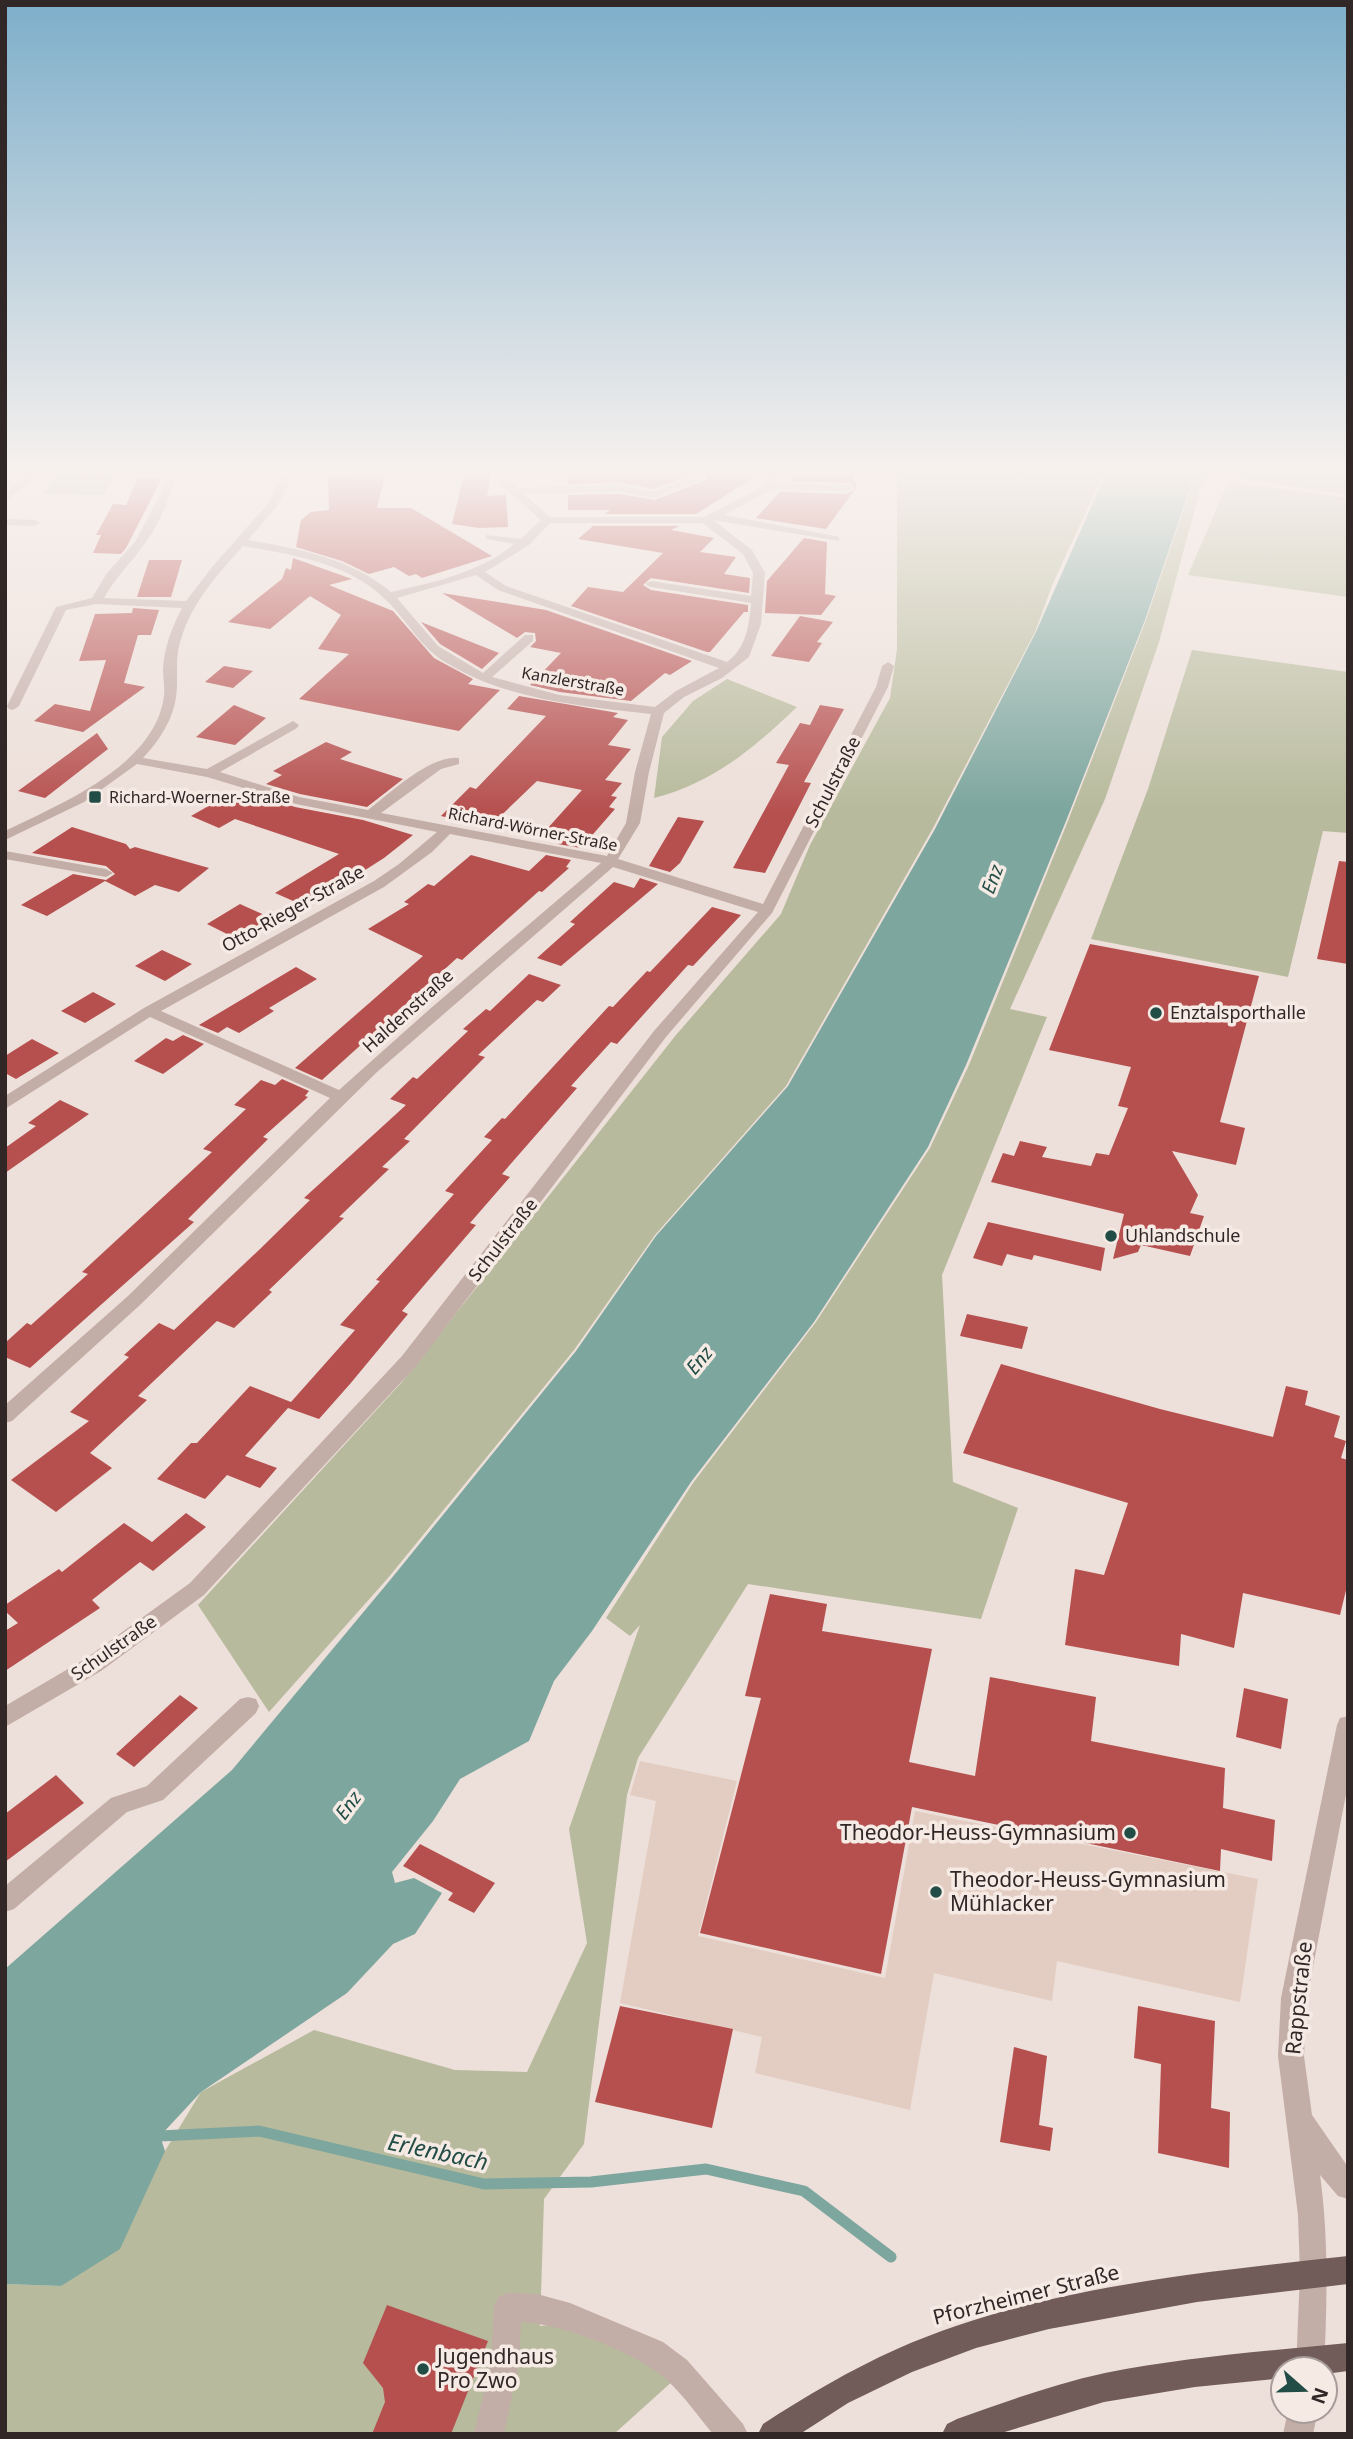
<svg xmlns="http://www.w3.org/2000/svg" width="1353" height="2439" font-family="'Noto Sans',sans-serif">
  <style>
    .green { fill: #b7ba9c }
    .plaza { fill: #e3cdc2 }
    .water { fill: #7ca69e }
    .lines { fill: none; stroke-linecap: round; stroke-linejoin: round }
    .stream { stroke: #7ca69e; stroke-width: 11 }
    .building { fill: #b6504f }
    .minor { fill: #c3ada7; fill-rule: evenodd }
    .major { fill: #715c59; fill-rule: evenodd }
    .poi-dot { fill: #224d46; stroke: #f6eae5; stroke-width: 2.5 }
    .labels { text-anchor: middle; stroke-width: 7; stroke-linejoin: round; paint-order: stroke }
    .far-street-label { font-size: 16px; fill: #312726; stroke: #f6eae5 }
    .far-poi-label { font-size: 16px; fill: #312726; stroke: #f6eae5; text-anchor: start }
    .street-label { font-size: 18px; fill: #312726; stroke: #f6eae5 }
    .poi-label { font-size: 18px; fill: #312726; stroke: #f6eae5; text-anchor: start }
    .water-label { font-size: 19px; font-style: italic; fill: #224d46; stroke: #f6eae5 }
    .near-poi-label { font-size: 21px; fill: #312726; stroke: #f6eae5; text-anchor: start }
    .near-street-label { font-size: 21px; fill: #312726; stroke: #f6eae5 }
    .near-water-label { font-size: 23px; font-style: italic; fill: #224d46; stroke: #f6eae5 }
  </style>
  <rect width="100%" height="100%" fill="#eddfd9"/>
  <path class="green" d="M897,471h208l-52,112 -18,49 -102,196 -147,258 -131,149 -81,115 -186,228 -119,134 -71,-107 203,-222 275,-348 105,-121 29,-69 80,-147 7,-49z
    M1203,471h145v23l-138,-19 -9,11 -42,156 -54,157 -95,210 37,8 -105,258 11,207 65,26 -37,111 -233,-35 -110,174 -11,37 -43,349 -40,55 -4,127 44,-5 91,58 -61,55h-609v-150l56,2 104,-135 36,-59 113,-62 141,40 72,2 60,-129 -18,-114 71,-204 -10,11 -24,-18 87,-135 123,-161 114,-174 39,-83 99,-244 78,-201 48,-141z
    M54,477h60l-10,18 -61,-1z
    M1228,482l120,16v99l-160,-22z
    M1192,650l156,22v161l-25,-2 -35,146 -197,-38 57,-150z
    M727,679l70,28c-43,41 -84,76 -143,91l8,-61 31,-36z"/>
  <path class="plaza" d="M640,1761l97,20 -39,155 187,42 30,-167 343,68 -18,123 -183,-41 -5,40 -118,-28 -24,137 -155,-37 7,-36 -142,-34 36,-202 -26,-6z"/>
  <path class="water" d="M1107,471h95l-9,8 -48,141 -79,201 -100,244 -38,82 -114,175 -123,160 -99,149 -38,50 -25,60 -69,38 -27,42 -41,51 3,11 19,-5 28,15 -27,41 -22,10 -46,49 -146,99 -41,44 5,15 -45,98 -59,37 -56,-2v-315l227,-199 159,-191 185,-228 80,-115 132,-150 147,-257 101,-197z"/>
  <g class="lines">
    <path class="stream" d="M152,2134l8,2 99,-5 225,53 107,-2 115,-13 98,22 87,66"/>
  </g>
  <path class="building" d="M351,471h35l-9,37h34l81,48 -70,22 -6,-4 -7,2 -15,-9 -25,7 -27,-13 -46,-14 5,-27 10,-8 18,-2 -1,-34h22z
    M465,471h27l-5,25 19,-1 2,32 -29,1 -27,-4z
    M568,471h196l-68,43h-91l5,-4h-42v-15l51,-1 36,6 51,-20v-5l-11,-1 -42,15 -34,-7 -51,2z
    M853,474l3,14 -30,41 -70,-11 24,-26 67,2 8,-5 -4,-6 -61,-2 6,-6z
    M138,478h24l-36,70 -5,6 -28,-1 8,-18h-5l17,-31 13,1z
    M593,526h86l-8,4 43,8 -14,14 36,5 -12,17 26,4 -1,15 -98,-15 -8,7 8,5 97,15v7h-4l-34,40h-3l-136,-46 17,-19 35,5 40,-39 -85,-14z
    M804,538l23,4 -2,52 11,2 -15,19 -56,-2 2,-32z
    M293,558l59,21 -23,6 64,26 41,47 39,21 -5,5 32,6 -41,41 -160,-32 50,-45 -31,-5 23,-34 -31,-19 -40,33 -42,-7 54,-43 4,-11 5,2z
    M149,560h33l-11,37h-34z
    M442,593l104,17 146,51 -22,14 -5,-2 -34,28 -71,-9 -30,-7 31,-32 -31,-6 6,-6 -1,-8 -10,-1 -8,6z
    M133,608l26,2 -8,25h-13l-14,48 21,4 -62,45 -49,-11 21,-17 35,7 16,-51 -27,1 16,-47 37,-1z
    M800,616l33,6 -16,20 5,1 -13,19 -38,-6z
    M421,622l10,4 68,27 -17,16 -42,-25z
    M224,666l29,5 -20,17 -28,-6z
    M519,696l99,17 -5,4 15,3 -20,25 23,4 -26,31 17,3 -11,13 6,1 -8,10 6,2 -34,39 -23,-4 11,-10 -22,-5 35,-39 -45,-9 -48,46 -48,-11 29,-29 6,2 70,-73 -39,-7z
    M234,705l32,13 -31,27 -39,-8z
    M820,705l24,4 -40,73 7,1 -46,90 -32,-5 56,-103 -13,-2 24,-40 10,2z
    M97,733l11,16 -63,49 -27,-7z
    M326,742l26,10 -12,7 63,20 -36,28 -67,-13 -34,-10 16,-9 -9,-4z
    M251,793l44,14 68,13 50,15 -29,23 -77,49 -32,-14 64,-39 -104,-35 -16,9 -28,-12 28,-16 11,5z
    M678,817l26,4 -24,42 -10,9 -21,-6z
    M72,827l54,17 4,5 5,-2 74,21 -30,24 -24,-7 -20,11 -30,-15 -58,35 -26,-11 52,-31 33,6 9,-6 -9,-8 -74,-13z
    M471,855l58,16 17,-16 25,5 -5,7 3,1 -27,24 -3,-1 -77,69 -5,-2 -135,122 -27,-12 128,-112 -55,-27 41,-25 -5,-2 24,-18 6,2z
    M1339,861l9,1v102l-31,-5z
    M640,878l18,6 -97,82 -24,-8 38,-34 -5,-2 44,-40 20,6z
    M240,904l31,14 -34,21 -30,-15z
    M712,907l29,8 -48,51 -5,-1 -71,79 -6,-2 -40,44 6,2 -75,86 8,3 -40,46 6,2 -74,86 6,3 -58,70 -31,35 -31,-11 -43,48 32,12 -17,20 -33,-13 -22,24 -48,-20 34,-36h6l53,-57 41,16 64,-72 -15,-5 40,-44 -4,-1 78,-86 -9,-3 47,-51 -8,-3 18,-19 3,1 104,-113 4,1 34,-36 3,1z
    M1090,944l169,32 -39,146 25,6 -9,37 -64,-14 26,44 -8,18 14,3 -14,40 -49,-11 -3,7 -25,7 11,-45 -133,-32 12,-29 11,3 6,-15 27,6 -5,10 49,9 5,-13 13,2 19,-47 -10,-2 13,-39 -82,-17z
    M162,950l30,14 -27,17 -30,-15z
    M296,967l21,12 -48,29 5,3 -35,22 -12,-6 -9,6 -19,-8z
    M529,974l32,11 -18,17 -6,-2 -59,55 7,2 -81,82 6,2 -28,26 7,2 -50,48 5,1 -75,72 3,2 -38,36 -17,-7 -79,75 9,4 -57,53 22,15 -56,44 -45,-32 78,-59 -19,-9 59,-55 -5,-2 35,-32 15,7 86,-81 50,-49 -6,-2 102,-93 -16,-6 23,-22 4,2 51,-48 -5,-2 23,-20 4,2z
    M93,992l23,12 -31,19 -24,-12z
    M183,1035l21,9 -41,30 -29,-13 32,-23 7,3z
    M32,1039l27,14 -43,26 -11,-6v-17z
    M282,1079l27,12 -4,5 3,1 -45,40 5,2 -80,80 6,3 -164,146 -25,-11v-14l22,-20 4,2 57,-51 -6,-2 130,-120 -9,-3 43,-40 -12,-4 27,-25 14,5z
    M60,1100l29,14 -84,59v-25l31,-22 -8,-3z
    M988,1222l117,26 -4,23 -67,-16 -2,5 -25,-6 -5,12 -29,-8z
    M967,1314l61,13 -6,22 -62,-13z
    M1001,1364l159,45 113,28 13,-51 22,5 -3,14 35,11 -6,21 12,4 -5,17 7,2v122l-8,33 -97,-22 -9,55 -53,-14 -2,32 -114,-21 10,-76 29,6 24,-72 -165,-50z
    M186,1513l20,14 -53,44 -13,-9 -48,38 8,8 -95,63v-40l13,-8 -13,-12v-6l54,-36 3,3 62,-49 28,19z
    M770,1594l57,10 -5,27 110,18 -23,113 66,14 15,-99 106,20 -5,44 134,27 -2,40 52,12 -3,41 -51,-12 -1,22 -308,-64 -31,167 -181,-41 61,-235 -16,-2z
    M1244,1688l44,11 -7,50 -45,-12z
    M180,1695l18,13 -64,59 -18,-13z
    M56,1775l28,28 -79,59v-48z
    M420,1844l75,39 -21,30 -26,-13 5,-7 -50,-27z
    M620,2006l113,23 -21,99 -117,-26z
    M1138,2006l77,15 -4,87 19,4 -1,56 -71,-15 3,-89 -27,-6z
    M1014,2047l33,9 -8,69 14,3 -3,23 -50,-9z
    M387,2305l101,36 -37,93h-79l13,-32 -2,-14 -20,-25z"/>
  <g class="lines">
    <path class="minor" d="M5,471h171c-4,25 -17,54 -33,75 -13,18 -28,32 -39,52l82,3 27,-35 53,-60 20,-35h10l-19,35 -29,34c51,9 102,18 143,52 43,-10 88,-19 123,-48l-28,-5v-4l35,4 20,-19 -41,-36 -1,-13h10v10l8,7 102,-3 34,7 43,-16 9,2 -51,20 -35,-7 -95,3 26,23h154l62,-32 1,-14h10l-1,12 75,3 1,2 -5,3 -74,-2 -49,26 111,21 4,1v4l-126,-21 39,30 13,23 -4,51 -12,33 -27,21 -38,19 -20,16 -15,59 -9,51 -22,36 145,45 113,-217 6,-21 6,-4 6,4 -6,21 -116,226 -106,124 -250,329 -212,229 -103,76 -96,56v-21l80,-47 105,-76 212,-227 252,-325 104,-119 -145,-45 -236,205 -237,233 -128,116 -7,2v-18l123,-109 202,-198 -180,-81 -145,92v-13l139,-88 230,-127 25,-17 38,-32 -141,-28 -89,-27 -70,-13 -53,38 -79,38v-9c55,-27 150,-65 159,-135 1,-8 -1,-18 -1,-27 1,-21 9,-42 19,-61l-86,-4 -30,6 -47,96 -6,4 -4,-1 -2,-3 49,-99 36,-9 15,-25 28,-31 26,-49 4,-19 -129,3 -31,25v-9l19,-16h-19zM550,523h153l40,31 10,19 -2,23 -100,-15 -6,3 6,3 100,16c-2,24 -5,45 -24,59l-221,-76 -21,-14 44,-27zM243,546c50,9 105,16 143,54 21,20 33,46 59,62 61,38 136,44 206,52l-16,58 -9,51 -19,33 -226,-43 60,-44 18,-5v-6c-28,-4 -70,36 -91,52l-69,-13 -79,-25 77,-44 2,-3 -6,-4 -86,48 -64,-11c16,-17 30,-38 33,-61 3,-20 -2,-37 5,-58 11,-37 37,-65 62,-93zM476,575l22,15 221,78 -43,23 -21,16 -96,-12 -67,-18 41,-36v-6h-8l-42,38 -45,-27 -41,-48zM450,834l151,29 -170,145 -92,82 -178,-79 223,-124 48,-35z
      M5,519l30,1 5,3 -5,3 -30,-1z
      M5,851l101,18 7,4 -7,4 -101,-18z
      M248,1697l8,2 3,7 -3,7 -93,87 -36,12 -113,97 -9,3v-26l106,-88 36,-12 93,-87z
      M1348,1716v68l-41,214 -3,58 8,59 36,52v32l-10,-3 -18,-21c9,65 7,129 4,194h-28l4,-95 -2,-59 -20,-159 3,-58 56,-273 3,-7z
      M508,2293l29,1 33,9 93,39 24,18 56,64 5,10h-35c-15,-18 -29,-38 -46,-54 -29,-27 -107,-57 -146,-58l-2,41 -15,71h-30l17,-71 3,-56 4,-10z
      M1288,2411h30l-5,23h-30z"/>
    <path class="major" d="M1348,2256v28l-151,18 -148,27 -73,19 -64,24 -64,31 -48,31h-42l5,-10c43,-28 87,-54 134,-75 141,-62 299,-76 451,-93z
      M1348,2343v28l-23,3v-5h-42v9l-88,9 -91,15 -106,32h-56l5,-10 10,-5c48,-17 97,-35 148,-46 80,-16 162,-22 243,-30z"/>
  </g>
  <linearGradient id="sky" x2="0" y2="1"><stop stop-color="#7daeca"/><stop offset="0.58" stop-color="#f7f1ee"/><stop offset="1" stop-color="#f7f1ee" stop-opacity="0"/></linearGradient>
  <rect width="1353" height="812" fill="url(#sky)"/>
  <g class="poi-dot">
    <rect x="88" y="790" width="14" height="14" rx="3.5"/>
    <circle cx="1156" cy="1013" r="7"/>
    <circle cx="1111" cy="1236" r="7"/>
    <circle cx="1130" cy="1833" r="7"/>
    <circle cx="936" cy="1892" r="7"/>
    <circle cx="423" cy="2369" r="7"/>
  </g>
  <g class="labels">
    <g class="far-street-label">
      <text transform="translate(573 681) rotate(10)" y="6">Kanzlerstraße</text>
      <text transform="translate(533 829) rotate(11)" y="6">Richard-Wörner-Straße</text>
    </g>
    <g class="far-poi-label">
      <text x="109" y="803">Richard-Woerner-Straße</text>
    </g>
    <g class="street-label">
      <text transform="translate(833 782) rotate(-63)" y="6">Schulstraße</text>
      <text transform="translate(293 909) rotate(-29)" y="6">Otto-Rieger-Straße</text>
      <text transform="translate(408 1011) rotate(-42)" y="6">Haldenstraße</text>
      <text transform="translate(503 1240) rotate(-52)" y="6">Schulstraße</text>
      <text transform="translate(114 1648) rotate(-35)" y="6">Schulstraße</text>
    </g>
    <g class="poi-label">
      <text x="1170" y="1019">Enztalsporthalle</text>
      <text x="1125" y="1242">Uhlandschule</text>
    </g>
    <g class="water-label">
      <text transform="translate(992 879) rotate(-70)" y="7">Enz</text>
      <text transform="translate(699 1360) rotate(-50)" y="7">Enz</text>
      <text transform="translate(348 1805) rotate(-53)" y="7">Enz</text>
    </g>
    <g class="near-poi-label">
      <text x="1116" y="1840" text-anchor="end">Theodor-Heuss-Gymnasium</text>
      <text x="950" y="1887">Theodor-Heuss-Gymnasium<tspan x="950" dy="24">Mühlacker</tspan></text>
      <text x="437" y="2364">Jugendhaus<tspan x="437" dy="24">Pro Zwo</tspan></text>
    </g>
    <g class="near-street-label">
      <text transform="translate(1299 1998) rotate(-84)" y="7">Rappstraße</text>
      <text transform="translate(1026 2295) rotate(-14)" y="7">Pforzheimer Straße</text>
    </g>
    <g class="near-water-label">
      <text transform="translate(438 2152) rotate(12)" y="8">Erlenbach</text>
    </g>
  </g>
  <rect width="1353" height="2439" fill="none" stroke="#312726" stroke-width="14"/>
  <g transform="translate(1304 2390) rotate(110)"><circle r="33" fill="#f6eae5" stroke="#a79c99" stroke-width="2"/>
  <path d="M0-5L12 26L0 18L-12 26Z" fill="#224d46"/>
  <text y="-10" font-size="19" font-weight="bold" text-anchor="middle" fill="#312726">N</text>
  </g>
</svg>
